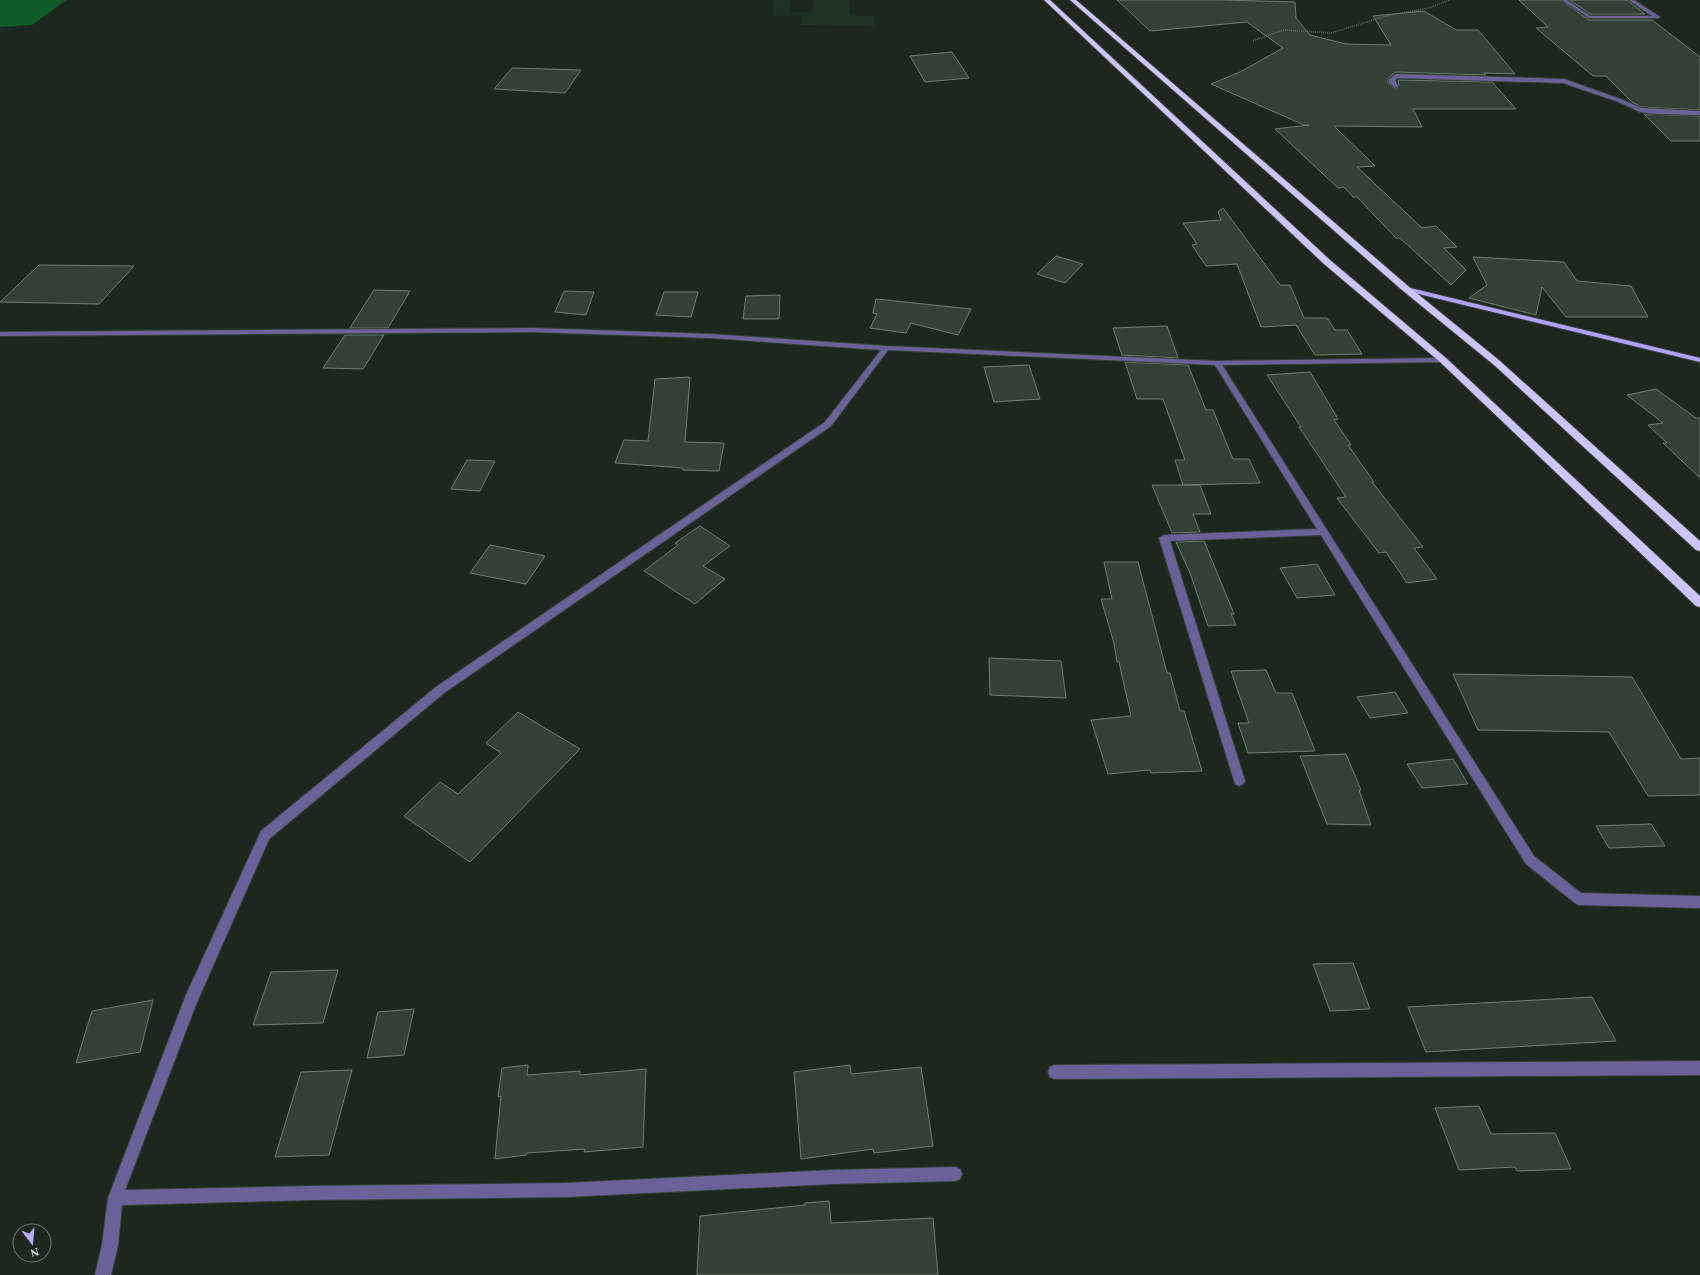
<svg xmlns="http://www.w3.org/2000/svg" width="1700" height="1275" font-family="'Times New Roman',serif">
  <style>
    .built { fill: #1f3122 }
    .green { fill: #0e5c29 }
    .building { fill: #334035; stroke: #6f7d71 }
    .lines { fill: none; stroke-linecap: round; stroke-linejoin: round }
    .minor-casing { stroke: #374239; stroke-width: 2 }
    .major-casing { stroke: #374239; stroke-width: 2 }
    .highway-casing { stroke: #374239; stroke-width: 2 }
    .path { stroke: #636e65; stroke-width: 1.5; stroke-dasharray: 1 1; stroke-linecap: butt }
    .minor { fill: #696298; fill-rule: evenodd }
    .major { fill: #aea2fb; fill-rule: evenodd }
    .highway { fill: #cac5fa; fill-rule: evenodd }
  </style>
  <rect width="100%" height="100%" fill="#1c281e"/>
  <path class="built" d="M774,0h17v12h21l1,-12h36l1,15 24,1v10l-73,-1v-9h-23l-5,-1z"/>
  <path class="green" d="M0,0h66l-34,25 -32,2z"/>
  <path class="building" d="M1117,0h106l72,2 1,16 14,17 36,9 45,1 -18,-29 51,-5 32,19h22l37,44 -31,-1 2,2 -90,-3 -8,6v5l7,6 4,-3 -1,-6 94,2 24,27h-103l9,18 -88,-1 41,40 -18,1 65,61 14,-2 21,21 -13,1 22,22 -15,15 -51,-47h-4l-39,-41h-4l-9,-10 -6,1 -63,-59 34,-4h-5l-93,-41 29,-12 43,-24 -36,-26 -97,9z
    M1519,0h42l28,20h63l48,37v53l-59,-3 -9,-5 -26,-26h-13l-57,-48 12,-1z
    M1570,0h57l18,14h-55z
    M952,52l17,26 -44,4 -15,-26z
    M512,68l69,2 -16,23 -71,-4z
    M1644,114l56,2v25h-29z
    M1223,208l57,77h10l14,33h23l8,12h12l15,24 -47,1 -19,-30 -35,2 -24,-63 -31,2 -14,-21 5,-1 -14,-21 38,-3 -3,-8z
    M1056,256l27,8 -18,19 -28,-9z
    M1473,257l91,5 13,19 54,5 17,31h-82l-24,-30 -6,28 -67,-17 18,-13z
    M39,265l95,1 -35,38 -99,-2z
    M374,290l36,1 -22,37h-38z
    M564,291l30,1 -8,23 -31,-3z
    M664,292h34l-7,25 -35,-2z
    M780,295l-1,24h-36l3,-23z
    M876,299l95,10 -13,26 -47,-12 -5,10 -36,-5 7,-14 -4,-1z
    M1167,326l11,32 -56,-3 -9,-27z
    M345,335h39l-21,34 -40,-1z
    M1125,362l63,3 18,45h7l20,49h16l11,24 -77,2 -8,-25h10l-22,-61h-26z
    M1029,365l11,34 -46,3 -10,-35z
    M1310,372l28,47 -4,1 17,25h-3l26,37h-2l51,65 -9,1 23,31 -30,4 -21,-31 -7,1 -42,-55 9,-1 -47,-70h2l-34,-52z
    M690,377l-5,65 39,1 -5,28 -36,-1v-2l-68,-5 9,-23 24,1 7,-62z
    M1656,389l40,29h4v60l-37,-35h4l-19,-18 15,-2 -36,-28z
    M467,460l28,1 -15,30 -29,-2z
    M1152,485h48l11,29h-18l7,18 -28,1z
    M700,526l30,20 -27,20 22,13 -30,25 -51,-33 34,-26 -3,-2z
    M1204,541l30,73h-3l5,11 -28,1 -18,-53 -14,-31z
    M490,545l55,11 -19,28 -56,-11z
    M1104,562h34l29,111h3l10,38h4l18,60 -51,2 -1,-3 -42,4 -17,-54 40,-4 -12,-54h-2l-3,-19 -13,-44h11z
    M1317,564l18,31 -38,3 -17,-30z
    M989,658l72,3 5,37 -76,-3z
    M1266,670l10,23h16l23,58 -67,2 -10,-30h11l-18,-52z
    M1453,674l179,3 49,82 19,-1v37l-52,1 -39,-64 -131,-2z
    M1395,692l13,21 -38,5 -13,-21z
    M518,712l62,37 -110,113 -66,-46 36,-34 18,12 43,-41 -15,-10z
    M1346,754l15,36h-2l12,35 -44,-1 -27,-68z
    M1453,759l15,25 -46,4 -15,-24z
    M1651,824l14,22 -56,2 -13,-22z
    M1353,963l17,46 -40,2 -17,-47z
    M338,970l-15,53 -70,2 18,-53z
    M1592,997l24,44 -190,11 -18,-45z
    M153,1000l-13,52 -64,11 16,-52z
    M414,1009l-10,46 -37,3 11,-46z
    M528,1065l-1,10 53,-4v4l66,-6 -3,78 -59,5 1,-3 -58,4 -1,2 -31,4 6,-63 -3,1 4,-29z
    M850,1065l1,9 70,-7 12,79 -59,7 -1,-4 -72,10 -7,-87z
    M352,1070l-23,85 -54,2 26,-85z
    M1479,1106l12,28 64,-1 16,36 -54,2 -2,-4 -56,3 -24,-62z
    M829,1201l2,22 102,-5 5,57h-241l3,-59 105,-11v-2z"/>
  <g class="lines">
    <g class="minor-casing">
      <path id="minor" d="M1562,0h5l23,16h62l-23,-16h5l26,17 -2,1h-69z
        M1396,74l168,5 59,21 18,8 59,3v4l-44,-1 -16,-2 -21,-10 -56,-19 -166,-5 -2,2 3,6 -3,2 -6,-6v-3z
        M533,328l177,6 176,12 331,15 229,-3 1,2 -4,2 -221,3 312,491 47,37 119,3v12l-121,-3 -4,-2 -49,-39 -205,-329 -151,6 75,240 -2,3 -4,2 -4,-2 -76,-246 5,-3 153,-6 -102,-164 -327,-15 -57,76 -387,267 -175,146 -72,163 -72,188 187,-4 254,-3 267,-13 122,-3 5,2 2,5 -2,5 -5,2 -122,3 -267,13 -254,3 -190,5 -4,40 -7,30h-16l7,-30 6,-47 78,-203 75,-164 175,-144 389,-265 56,-72 -171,-12 -177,-6 -533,4v-4z
        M1700,1061v14l-645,4 -5,-2 -2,-5 2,-5 5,-2z"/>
    </g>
    <g class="major-casing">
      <path id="major" d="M1402,286l298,72v4l-298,-72z"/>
    </g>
    <g class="highway-casing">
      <path id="highway" d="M1044,0h6l280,260 116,98 254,238v11l-4,-1 -256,-244 -116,-98z
        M1070,0h6l332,286 92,75 200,180v10l-4,-1 -202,-185 -92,-75z"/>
    </g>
    <path class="path" d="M1253,41l30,-11 48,3 55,-17 43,-8 20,-8"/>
    <use href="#minor" class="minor"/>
    <use href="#major" class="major"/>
    <use href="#highway" class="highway"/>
  </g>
  <g transform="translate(32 1243) rotate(164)"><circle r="19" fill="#1c281e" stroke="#69746b"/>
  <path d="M0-3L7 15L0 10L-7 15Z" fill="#b5acf8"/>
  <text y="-6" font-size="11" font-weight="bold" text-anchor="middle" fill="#dde5de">N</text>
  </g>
</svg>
